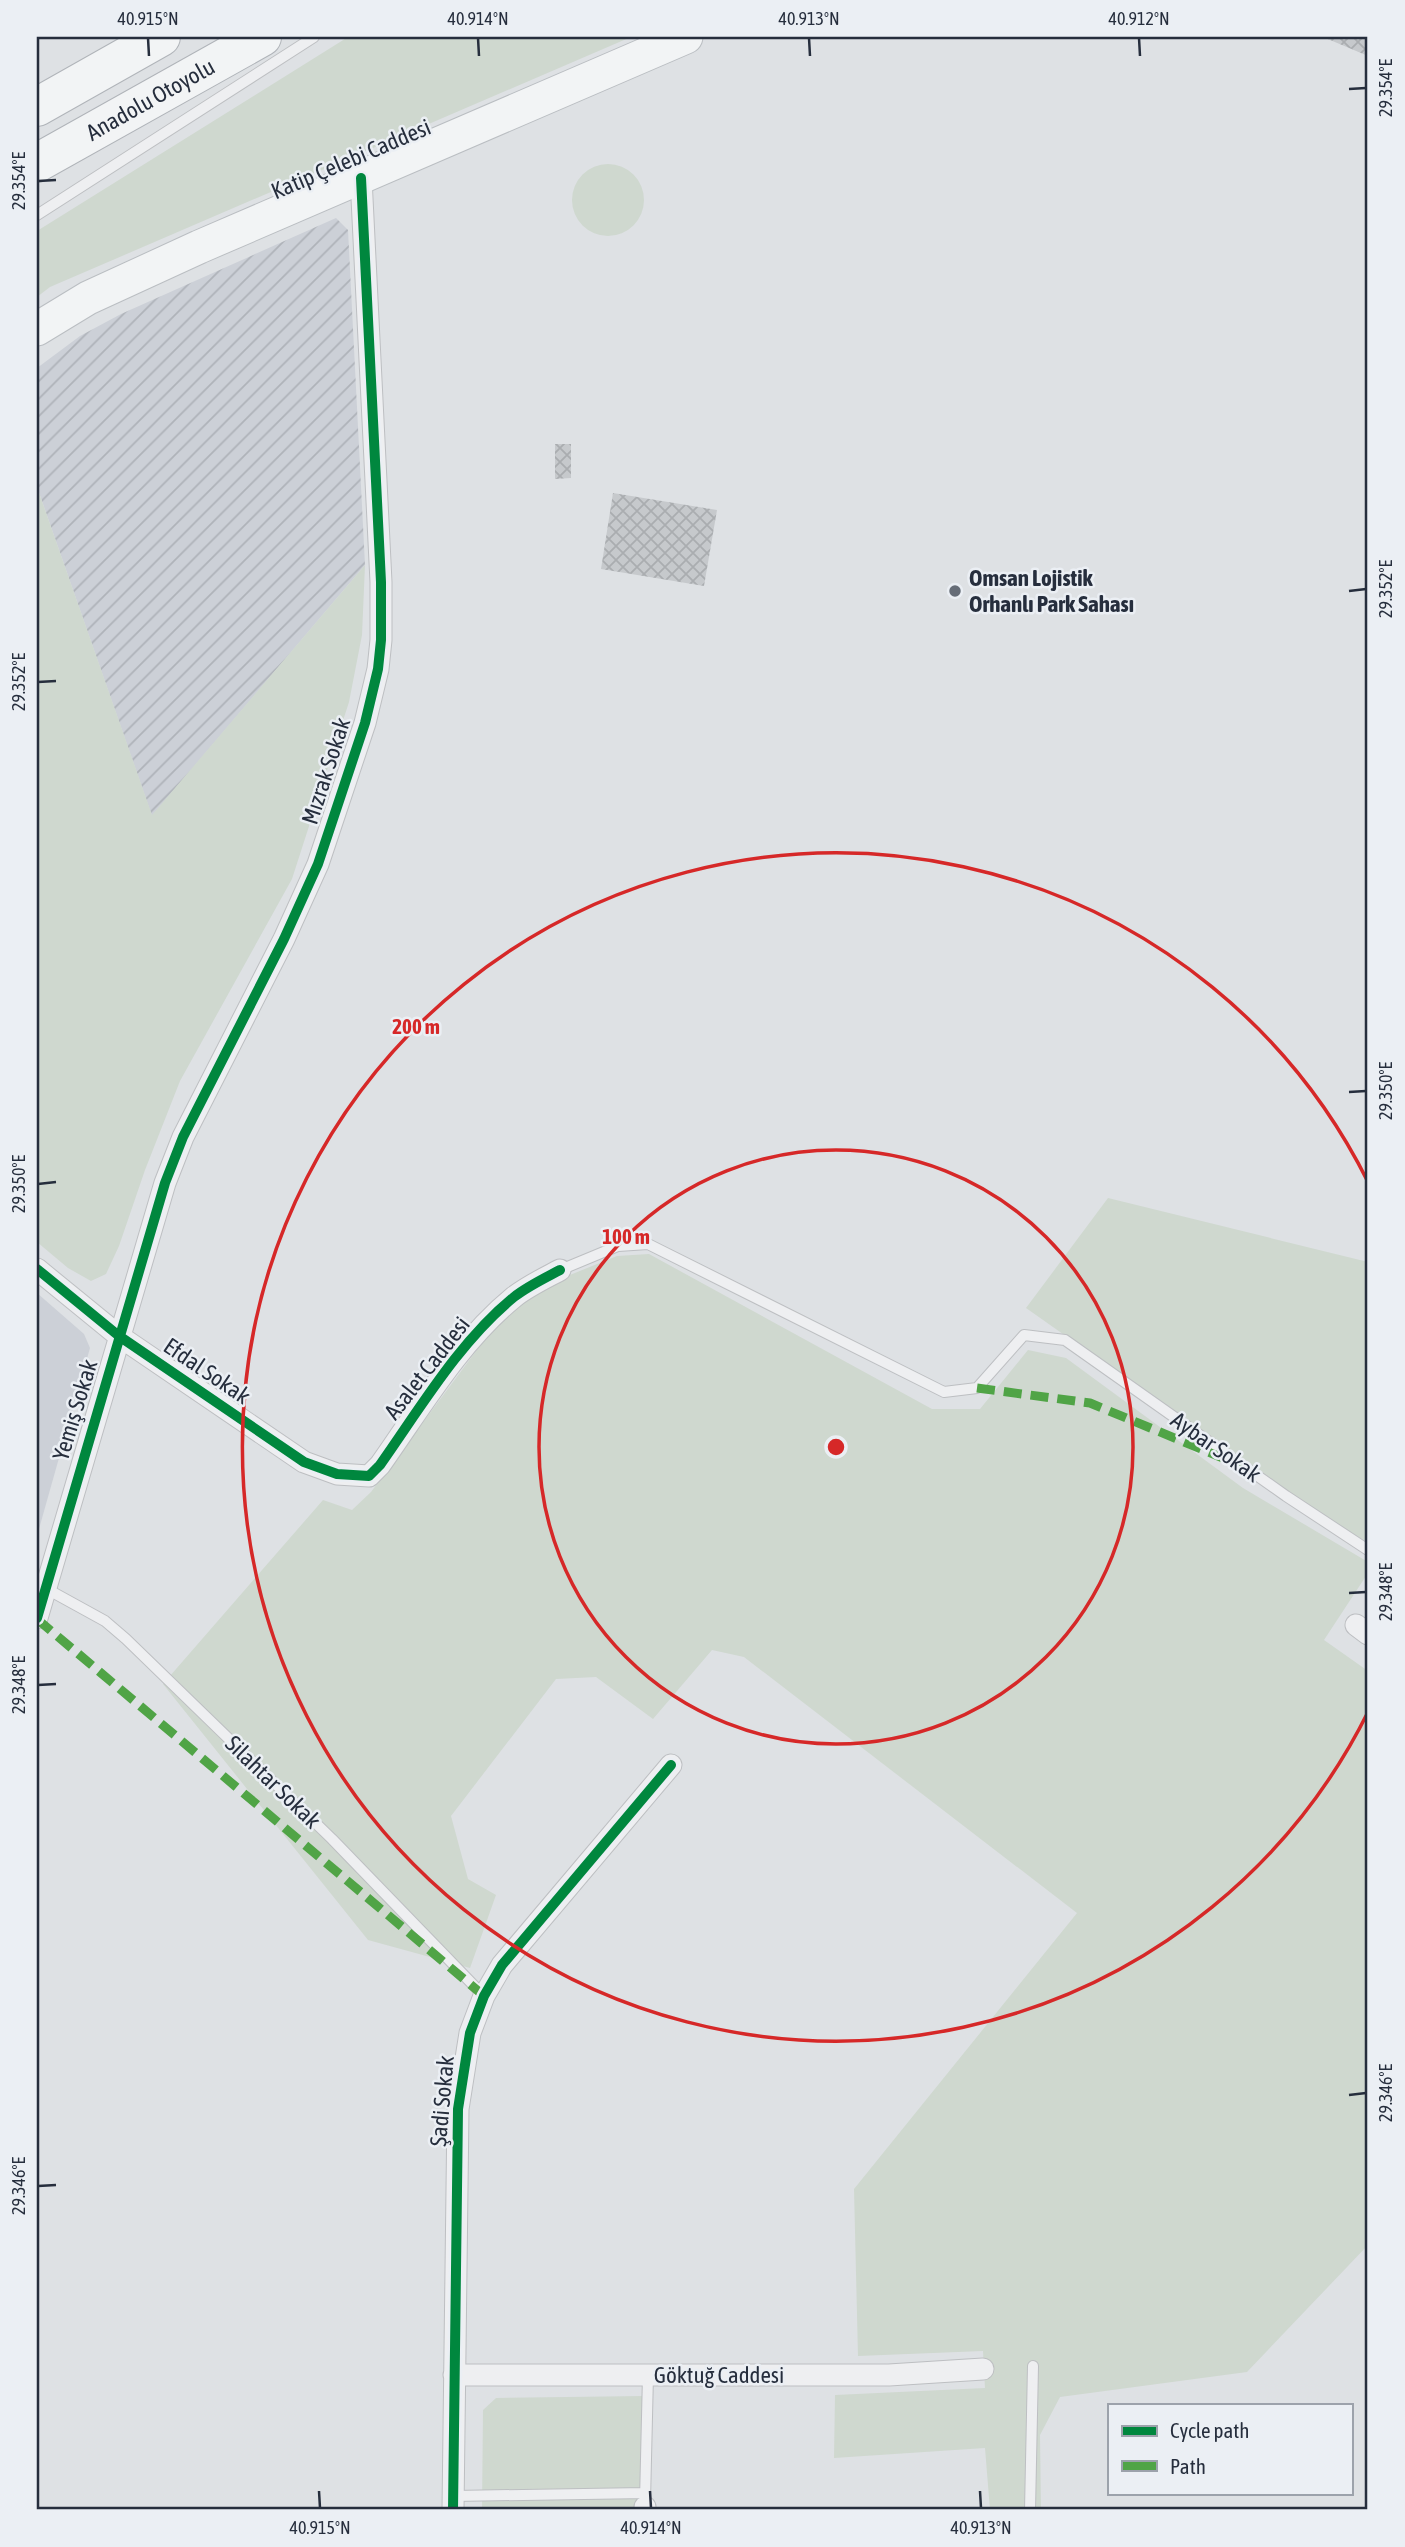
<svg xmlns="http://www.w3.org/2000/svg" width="1405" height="2547" font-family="'Asap Condensed',sans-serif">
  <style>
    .built { fill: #ccd0d7 }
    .industrial { fill: url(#industrial-furrows) }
    .green { fill: #cfd8cf }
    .building { fill: url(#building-cross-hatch) }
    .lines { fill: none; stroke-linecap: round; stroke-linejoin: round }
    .service-casing { stroke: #bdbfc2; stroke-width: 12 }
    .minor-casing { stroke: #bdbfc2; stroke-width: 23 }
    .primary-casing { stroke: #babec2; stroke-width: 35 }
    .motorway-casing { stroke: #b0b4b9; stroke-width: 40 }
    .service { stroke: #eeeff1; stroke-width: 10 }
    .minor { stroke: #eeeff1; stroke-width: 21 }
    .primary { stroke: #f2f4f5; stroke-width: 33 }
    .motorway { stroke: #f2f4f5; stroke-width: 38 }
    .quiet { stroke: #50a446; stroke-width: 9; stroke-dasharray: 18 9; stroke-linecap: butt }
    .cycleway-casing { stroke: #ebeff4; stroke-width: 15 }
    .cycleway { stroke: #00873e; stroke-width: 10 }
    .ticks { fill: none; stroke: #262e3d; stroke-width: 2.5 }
    .ring { fill: none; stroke: #d62828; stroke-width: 3.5 }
    .poi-dot { fill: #666d77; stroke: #ebeff4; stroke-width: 2.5 }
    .labels { text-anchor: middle; stroke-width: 5; stroke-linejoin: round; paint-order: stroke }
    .street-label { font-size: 23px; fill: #262e3d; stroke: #ebeff4 }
    .poi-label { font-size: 23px; font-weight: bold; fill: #262e3d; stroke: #ebeff4; text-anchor: start }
    .centre { fill: #d62828; stroke: #ebeff4; stroke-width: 3.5 }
    .ring-label { font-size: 21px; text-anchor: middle; font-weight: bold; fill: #d62828; stroke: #ebeff4; stroke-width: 5; stroke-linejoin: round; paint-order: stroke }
    .neatline { fill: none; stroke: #262e3d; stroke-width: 2.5 }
    .ticks-label { font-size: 18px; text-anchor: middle; fill: #262e3d }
  </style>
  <defs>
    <pattern id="industrial-furrows" width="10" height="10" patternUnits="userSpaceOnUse" patternTransform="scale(1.75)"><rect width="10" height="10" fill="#ccd0d7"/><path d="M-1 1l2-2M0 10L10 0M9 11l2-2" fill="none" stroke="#afb3b9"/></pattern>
    <pattern id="building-cross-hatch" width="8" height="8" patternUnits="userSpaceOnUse" patternTransform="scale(1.75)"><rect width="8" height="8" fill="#c6c9cc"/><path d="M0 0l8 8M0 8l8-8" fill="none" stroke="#aaadb0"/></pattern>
  </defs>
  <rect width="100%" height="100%" fill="#dee1e4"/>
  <path class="built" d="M37,1293l47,41 6,14 -53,188z"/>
  <path class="industrial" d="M336,218l12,12 17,335 -213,251 -115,-329v-119l43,-32 41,-22z"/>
  <path class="green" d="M348,37h283l-581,250 -13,10v-66z
    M572 200a36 36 0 1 1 72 0a36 36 0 1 1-72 0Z
    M37,487l115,328 213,-250 -3,70 -13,67 -57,177 -112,202 -35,89 -26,76 -13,28 -15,7 -23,-13 -31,-26z
    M1108,1198l260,64v280l-38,-20 -304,-214z
    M649,1254l283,155h48l48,-59 38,8 177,130 125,74v11l-44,67 44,31v574l-121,127 -187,25 -20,38 1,75h-53h2l-5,-62 -151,10 1,-63 150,-7 -2,-37 -125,5 -4,-167 223,-276 -333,-256 -32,-7 -59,69 -57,-42 -40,2 -105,137 17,63 28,16 -26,73 -102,-28 -205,-256 160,-184 29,10 19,-18 126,-169 53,-40 67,-27z
    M644,2396l6,114h-168l1,-100 13,-12z"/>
  <path class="building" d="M1323,37h45v19z
    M555,444h16v34l-16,1z
    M613,493l104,17 -13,76 -103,-17z"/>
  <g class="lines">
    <g class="service-casing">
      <path id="service" d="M37,215l277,-178
        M560,1270l58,-24 30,-2 296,148 33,-4 47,-53 41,5 221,156 82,54
        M45,1588l60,33 21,18 206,200 152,157
        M453,2496l192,-3
        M645,2501l3,-126
        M1030,2510l3,-144"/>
    </g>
    <g class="minor-casing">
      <path id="minor" d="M37,1269l82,67 185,126 33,12 32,2 11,-11c41,-58 79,-123 134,-168 14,-11 31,-19 46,-27
        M37,1618l128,-435 18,-46 101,-198 34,-75 47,-141 13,-54 3,-29v-58l-20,-404
        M1356,1625l12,9
        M454,2375h435l94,-6
        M645,2507v3
        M453,2510l5,-401 12,-76 14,-37 18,-31 169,-200"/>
    </g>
    <g class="primary-casing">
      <path id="primary" d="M37,329l51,-31 111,-51 487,-210"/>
    </g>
    <g class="motorway-casing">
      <g id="motorway">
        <path d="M37,107l124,-70"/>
        <path id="s1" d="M37,163l225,-126"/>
      </g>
    </g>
    <use href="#service" class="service"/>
    <use href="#minor" class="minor"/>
    <use href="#primary" class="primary"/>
    <use href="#motorway" class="motorway"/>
    <path class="quiet" d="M977,1388l113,15 157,65
      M37,1619l447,377"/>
    <g class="cycleway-casing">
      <path id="cycleway" d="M37,1269l82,67 185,126 33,12 32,2 11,-11c41,-58 79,-123 134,-168 14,-11 31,-19 46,-27
        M37,1618l128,-435 18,-46 101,-198 34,-75 47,-141 13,-54 3,-29v-58l-20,-404
        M453,2510l5,-401 12,-76 14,-37 18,-31 169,-200"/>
    </g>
    <use href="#cycleway" class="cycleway"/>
  </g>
  <path class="ticks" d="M148,38l1,18M478,38l1,18M809,38l1,18M1139,38l1,18M1349,89l17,-1M38,181l18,-1M1349,591l17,-2M38,682l18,-1M1349,1092l17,-1M38,1184l18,-2M1349,1593l17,-1M38,1685l18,-1M1349,2095l17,-2M38,2186l18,-1M319,2491l1,17M650,2491l1,17M980,2491l1,17"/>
  <g class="ring">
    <circle cx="836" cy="1447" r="297"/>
    <path d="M1368 1712A594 594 0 1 1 1368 1182"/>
  </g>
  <circle class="poi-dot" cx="955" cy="591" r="7"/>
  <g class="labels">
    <g class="street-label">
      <text dy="8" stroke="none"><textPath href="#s1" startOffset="130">Anadolu Otoyolu</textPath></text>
      <text transform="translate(351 159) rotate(-23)" y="8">Katip Çelebi Caddesi</text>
      <text transform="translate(326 771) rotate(-72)" y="8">Mızrak Sokak</text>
      <text transform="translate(427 1368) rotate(-52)" y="8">Asalet Caddesi</text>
      <text transform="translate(207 1371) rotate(34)" y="8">Efdal Sokak</text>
      <text transform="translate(75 1410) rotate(-73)" y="8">Yemiş Sokak</text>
      <text transform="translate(1216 1447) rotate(35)" y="8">Aybar Sokak</text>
      <text transform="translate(273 1782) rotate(44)" y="8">Silahtar Sokak</text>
      <text transform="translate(442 2101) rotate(-85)" y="8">Şadi Sokak</text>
      <text x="719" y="2383">Göktuğ Caddesi</text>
    </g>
    <g class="poi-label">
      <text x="969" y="586">Omsan Lojistik<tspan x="969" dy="26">Orhanlı Park Sahası</tspan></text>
    </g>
  </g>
  <circle cx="836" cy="1447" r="10" class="centre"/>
  <g class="ring-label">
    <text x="416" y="1034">200 m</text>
    <text x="626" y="1244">100 m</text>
  </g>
  <rect width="1405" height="2547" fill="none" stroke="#ebeff4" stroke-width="77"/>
  <rect x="1108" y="2404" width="245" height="91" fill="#ebeff4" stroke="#9ca2ab" stroke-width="2"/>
  <rect x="1122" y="2426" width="35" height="10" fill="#00873e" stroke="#9ca2ab" stroke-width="2"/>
  <text x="1170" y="2438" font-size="21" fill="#262e3d">Cycle path</text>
  <rect x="1122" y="2461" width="35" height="10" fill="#50a446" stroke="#9ca2ab" stroke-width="2"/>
  <text x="1170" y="2474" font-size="21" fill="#262e3d">Path</text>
  <rect x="38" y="38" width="1328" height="2470" class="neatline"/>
  <g class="ticks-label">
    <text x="148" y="25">40.915°N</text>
    <text x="478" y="25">40.914°N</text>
    <text x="809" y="25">40.913°N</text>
    <text x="1139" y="25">40.912°N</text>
    <text transform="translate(1386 88) rotate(-90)" y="6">29.354°E</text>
    <text transform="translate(19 181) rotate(-90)" y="6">29.354°E</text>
    <text transform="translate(1386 589) rotate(-90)" y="6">29.352°E</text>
    <text transform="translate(19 682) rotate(-90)" y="6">29.352°E</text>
    <text transform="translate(1386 1091) rotate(-90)" y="6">29.350°E</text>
    <text transform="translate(19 1184) rotate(-90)" y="6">29.350°E</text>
    <text transform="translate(1386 1592) rotate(-90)" y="6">29.348°E</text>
    <text transform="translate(19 1685) rotate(-90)" y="6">29.348°E</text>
    <text transform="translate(1386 2093) rotate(-90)" y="6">29.346°E</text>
    <text transform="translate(19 2186) rotate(-90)" y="6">29.346°E</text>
    <text x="320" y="2534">40.915°N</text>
    <text x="651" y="2534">40.914°N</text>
    <text x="981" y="2534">40.913°N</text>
  </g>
</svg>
